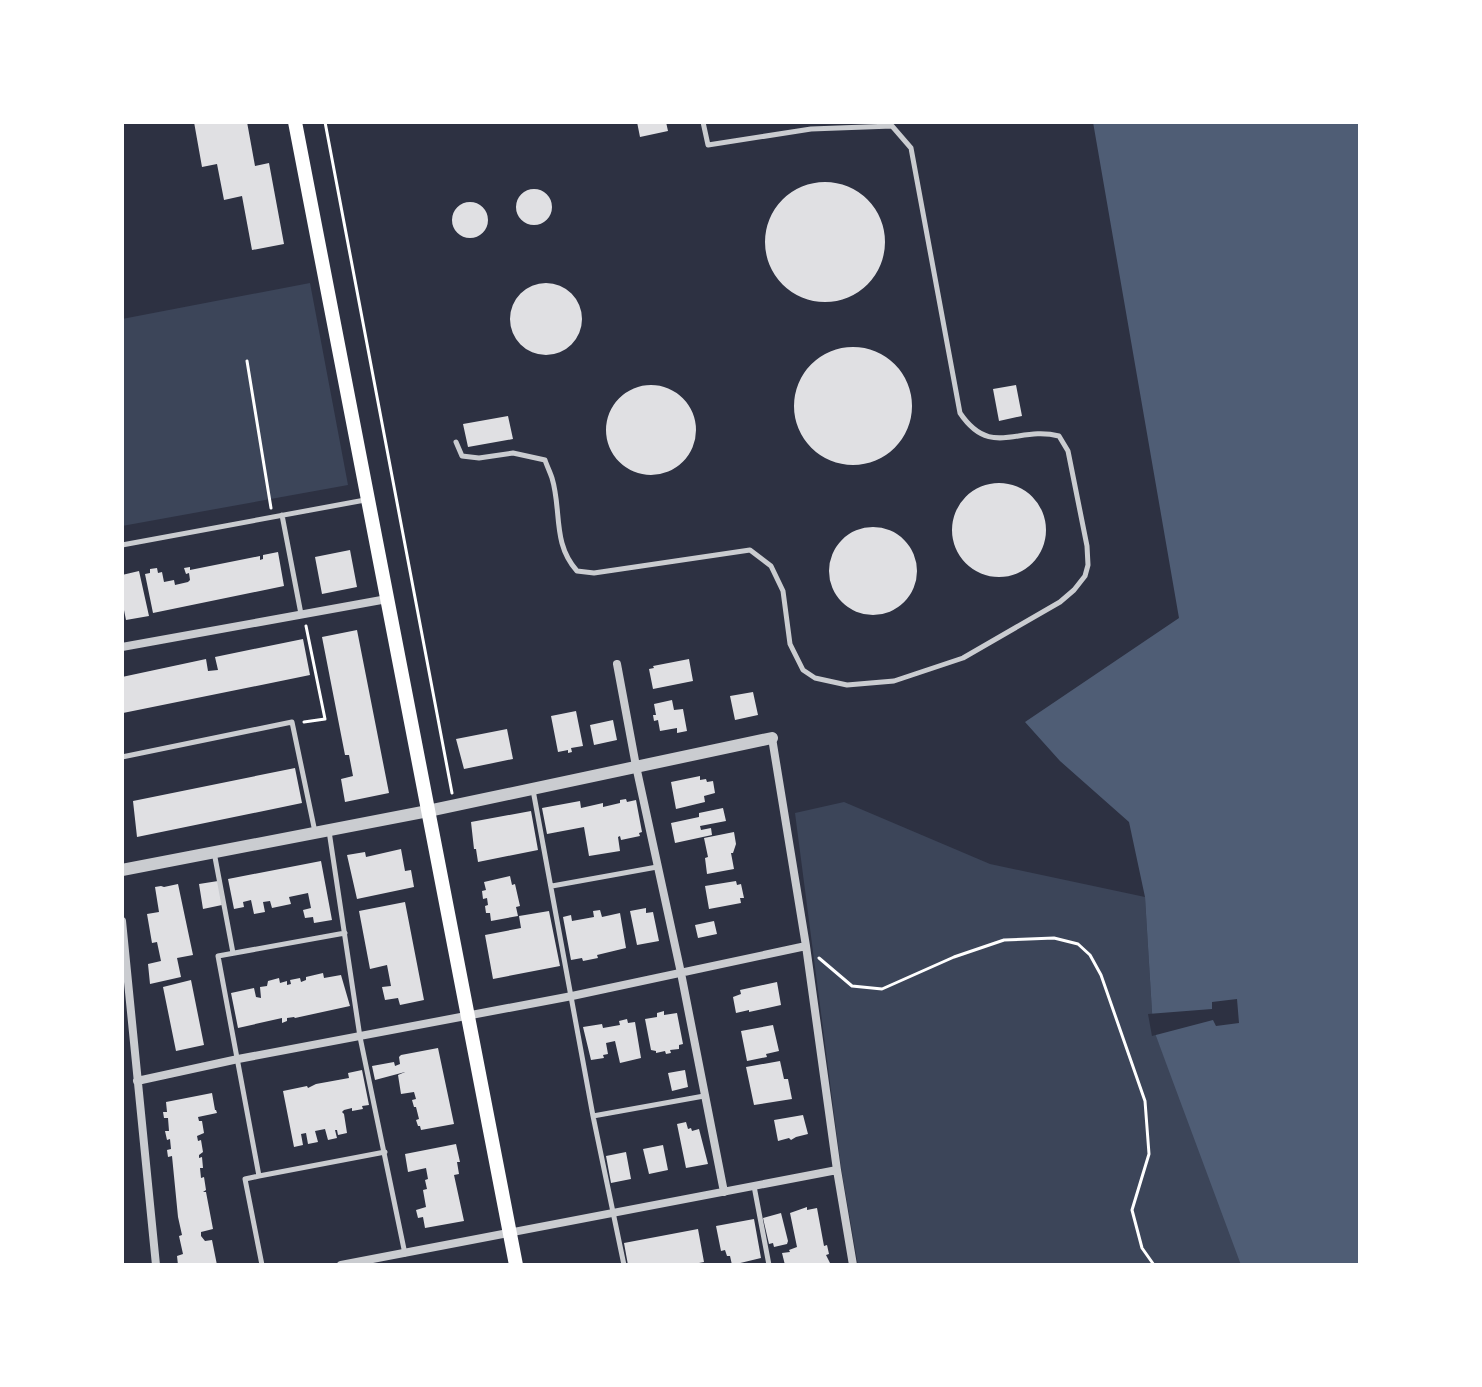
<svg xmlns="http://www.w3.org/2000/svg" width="1482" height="1387" font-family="'Open Sans',sans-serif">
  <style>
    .green { fill: #3c4559 }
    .water { fill: #4f5d75 }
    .pier { fill: #2d3142 }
    .building { fill: #e0e0e3 }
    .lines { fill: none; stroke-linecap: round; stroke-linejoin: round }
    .path { stroke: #fff; stroke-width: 3 }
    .service { stroke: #caccd0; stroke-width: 5 }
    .minor { stroke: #caccd0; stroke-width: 8 }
    .tertiary { stroke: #caccd0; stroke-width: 12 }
    .secondary { stroke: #fff; stroke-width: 14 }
  </style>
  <rect width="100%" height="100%" fill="#2d3142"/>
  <path class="green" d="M310,283l38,202 -226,41v-207z
    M844,802l146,62 155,33 8,131 93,237h-388l-17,-98 -46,-354z"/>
  <path class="water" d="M1093,122h267v1143h-119l-88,-237 -8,-131 -16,-75 -69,-61 -35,-39 154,-104z"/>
  <path class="pier" d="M1237,999l2,24 -23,3 -3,-6 -61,16 -4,-22 64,-5v-7z"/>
  <path class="building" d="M194,122h53l8,44 14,-3 15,81 -32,6 -10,-54 -18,4 -7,-36 -15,3z
    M637,122h29l2,9 -28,6z
    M765 242a60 60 0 1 1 120 0a60 60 0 1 1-120 0Z
    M516 207a18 18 0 1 1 36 0a18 18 0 1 1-36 0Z
    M452 220a18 18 0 1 1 36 0a18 18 0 1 1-36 0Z
    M510 319a36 36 0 1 1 72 0a36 36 0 1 1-72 0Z
    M794 406a59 59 0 1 1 118 0a59 59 0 1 1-118 0Z
    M606 430a45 45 0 1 1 90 0a45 45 0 1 1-90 0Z
    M1016,385l6,31 -23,5 -6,-32z
    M508,416l5,23 -45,8 -5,-23z
    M952 530a47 47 0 1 1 94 0a47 47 0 1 1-94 0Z
    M829 571a44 44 0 1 1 88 0a44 44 0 1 1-88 0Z
    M350,550l7,37 -35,7 -7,-37z
    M278,552l6,34 -131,27 -8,-39 5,-1v-4l7,-1 1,5 4,-1 2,10 10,-2 1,5 13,-3 2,-2 -1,-7 -3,1 -2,-6 6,-1v3l70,-14v4l3,-1v-4z
    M139,571l10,45 -23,4 -4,-20v-25z
    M357,630l32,163 -44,9 -4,-23 12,-3 -4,-21h-4l-23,-118z
    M303,639l7,36 -187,38 -1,-36 84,-18 2,12 10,-1 -3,-13z
    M689,659l4,22 -40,8 -4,-20 5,-1 -1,-2z
    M753,692l5,23 -23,5 -5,-24z
    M672,700l2,10 9,-1 4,22 -10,2v-5l-17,3 -2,-11 -4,1 -1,-6h3l-2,-11z
    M576,711l7,35 -12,2 1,4 -4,1v-3l-10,2 -7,-36z
    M613,720l4,20 -23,5 -4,-20z
    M507,729l6,30 -49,10 -8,-30z
    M295,768l7,35 -165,34 -4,-36z
    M700,776v4l6,-1 1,3 6,-1 2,12 -11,3 1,6 -29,7 -5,-27z
    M626,799l1,3 9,-2 6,32 -3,1 1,3 -19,4 -1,-4 -2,1 2,14 -31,5 -5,-29 -37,7 -5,-26 38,-7 1,7 22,-5v4l17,-4v-3z
    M723,808l3,13 -26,5 1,4 10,-2 1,7 -37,8 -4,-20 28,-6v-4z
    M531,811l7,39 -60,12 -2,-13h-2l-3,-27z
    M734,832l2,12 -3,9h-2l3,16 -27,5 -2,-16 3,-1 -4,-19z
    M401,849l4,22 6,-1 3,17 -57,12 -10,-44 18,-3 1,5z
    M321,861l11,59 -18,3 -1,-6 -8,1 -2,-8 8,-2 -3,-15 -19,4 2,7 -19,4 -2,-7 -7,1 2,10 -11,2 -3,-14 -8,2 1,5 -10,2 -6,-30z
    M510,876l2,9 3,-1 5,22 -4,1 2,9 -27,5 -1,-8h-4l-1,-7 3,-1 -1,-7 -4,1 -1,-8 4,-1 -2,-8z
    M218,881l4,24 -19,4 -4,-25z
    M736,881l1,4 4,-1 3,14h-4l1,5 -32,6 -4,-23z
    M178,884l15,71 -16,3 4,19 -31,7 -2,-20 13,-3 -4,-19 -5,1 -5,-29 12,-2 -4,-25 6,-1 3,1z
    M405,902l19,98 -24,5 -2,-7 -13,2 -3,-13 9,-1 -4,-21 -17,4 -11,-58z
    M646,908v5l7,-1 6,29 -22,4 -7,-34z
    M600,910l2,7 18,-4 6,35 -29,7 1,3 -15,3 -1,-3 -11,2 -8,-43 8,-2 1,6 22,-4 -1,-6z
    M549,911l11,55 -67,13 -8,-44 36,-7 -2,-12z
    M714,921l3,13 -19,4 -3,-13z
    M323,973l1,5 17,-3 9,31 -55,12 -1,-1 -7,1v3l-5,2v-5l-44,10 -7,-35 23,-5 2,9 5,1 -1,-11 7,-1 1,-5 11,-3 1,5 7,-2v4l4,-1 -1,-4 10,-2 1,4 5,-2v-3z
    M191,980l13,65 -28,6 -13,-64z
    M777,982l4,23 -32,7v-2l-13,3 -3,-16 8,-3 -1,-4z
    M664,1011v4l13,-2 6,31 -4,1v4l-9,1 1,3 -5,1 -1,-3 -9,2v-2l-5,-1 -6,-31 12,-2v-4z
    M627,1019l1,4 7,-1 6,36 -21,5 -5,-22 -9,2 2,11 -5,1 1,3 -13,2 -8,-33 19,-3 1,4 17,-3 -1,-4z
    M773,1025l6,26 -13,3 1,3 -20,4 -6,-30z
    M438,1048l16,76 -33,6 -1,-4h-2l-2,-6 3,-1 -3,-12h-2l-2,-7 4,-1 -2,-7 -13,2 -3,-19 7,-3 -30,8 -3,-14 22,-4 1,4 5,-2 -1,-7 2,-2z
    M780,1061l4,18h4l4,20 -38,6 -8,-38z
    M362,1070l7,35 -7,1 1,3 -11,2v-3l-8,2 -2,2 2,2 3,19 -9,2 -1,-5h-2l2,8 -9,2 -3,-11 -10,2 3,11 -10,2 -2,-11 -5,1 2,11 -9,2 -11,-56 24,-5 1,2 8,-4 33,-6 -1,-5z
    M685,1070l3,17 -16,4 -4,-18z
    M212,1093l3,17h1l1,3 -19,4 1,4h3l2,12 -7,3 1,5 3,-1 2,12 -4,3v3l3,-1 1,11h-3l1,10 3,-1 2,13 -3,2h3l7,37 -12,3v4l4,5 7,-1 5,25h-39l-1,-9 6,-2 -4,-18 3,-1 -4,-18 -6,-61 -4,1 -1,-7 4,-1 -1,-10 -3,1 -2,-9h4l-1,-13h-4l-1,-6h4l-1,-10z
    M803,1115l5,19 -12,3 -5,3 -2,-2 -11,3 -4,-21z
    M686,1122l2,7 3,-1 1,3 7,-2 9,35 -22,4 -9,-44z
    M456,1144l4,18h-3l2,12 -5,1 10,46 -39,7 -2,-11 -5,1 -2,-8 10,-3 -3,-17 4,-1 -2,-9 3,-1 -2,-11 -18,4 -3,-18z
    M663,1145l5,25 -19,4 -6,-25z
    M626,1152l5,27 -20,4 -5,-27z
    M807,1207v3l10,-2 7,38 3,-1 2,9 -3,1 4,8 -2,2h-43l-3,-12 8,-1 -1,-2 8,-3 -7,-34z
    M781,1213l7,28 -1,3 -13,3 -1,-4 -4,1 -6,-26z
    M754,1219l7,39 -29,7 -2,-9h-3l-2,-6 -4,1 -5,-25z
    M698,1229l6,33 -15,3h-61l-4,-22z"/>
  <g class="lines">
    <path class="path" d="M325,122l127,671
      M247,361l24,147
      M304,722l21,-3 -19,-93
      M819,958l33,28 30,3 72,-32 50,-17 50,-2 24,6 12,11 11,20 44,126 4,53 -17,56 10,38 12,17"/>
    <path class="service" d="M456,442l6,14 17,2 34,-5 32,7c2,6 5,12 7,18 10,33 0,65 25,93l17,2 156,-23 21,16 12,25 7,53 13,26 12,8 32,7 47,-4 69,-23 97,-56 14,-12 11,-14 3,-11 -1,-19 -19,-95 -9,-15c-41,-11 -68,23 -99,-23l-49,-265 -19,-22 -81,3 -103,16 -5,-23
      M282,515l19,99
      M122,545l243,-45
      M122,757l170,-35 23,110
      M533,790l60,326
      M329,831l31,206 45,217
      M214,852l19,101
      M552,886l105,-19
      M345,933l-127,23 41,220 126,-24
      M259,1176l-14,3 17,86
      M754,1186l15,79
      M624,1265l-31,-149 111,-20"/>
    <path class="minor" d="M122,647l265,-48
      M617,664l19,102 45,207 43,219
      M772,738l34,208 31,224 16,95
      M122,921l34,344
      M137,1081l101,-22 334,-63 234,-50
      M341,1265l496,-95"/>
    <path class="tertiary" d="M122,870l306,-59 344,-73"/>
    <path class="secondary" d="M295,122l221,1143"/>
  </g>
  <rect width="1482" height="1387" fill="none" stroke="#ffffff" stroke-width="248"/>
</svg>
